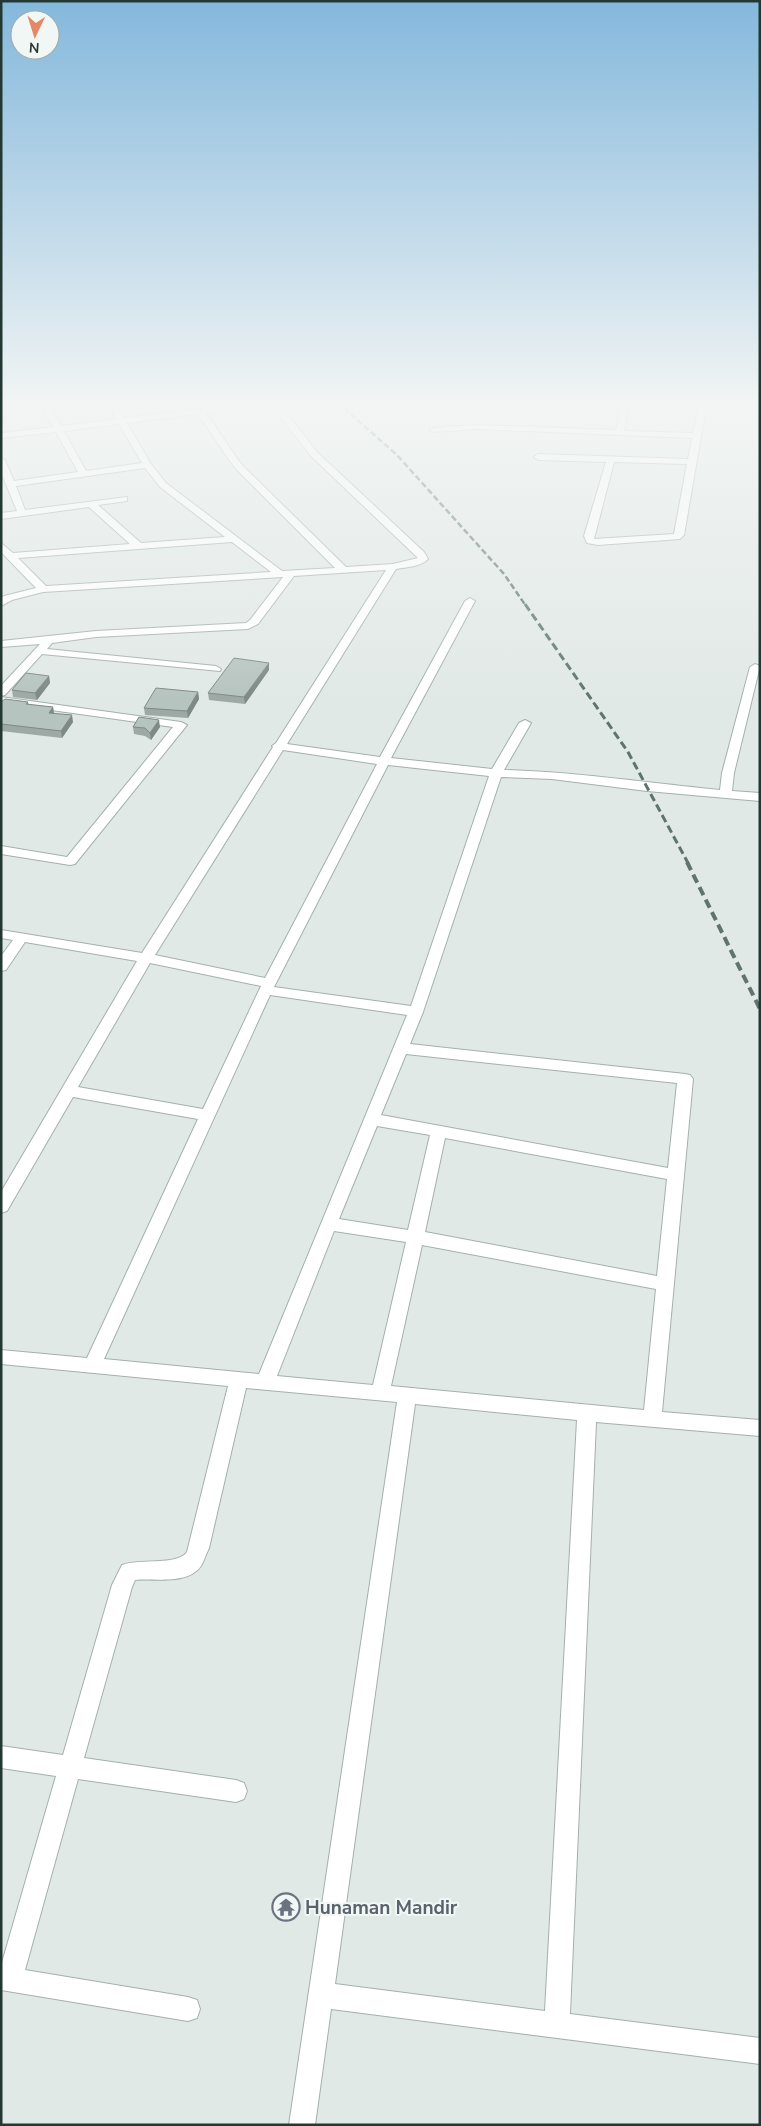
<svg xmlns="http://www.w3.org/2000/svg" width="761" height="2126" font-family="'Nunito Sans',sans-serif">
  <style>
    .lines { fill: none; stroke-linecap: round; stroke-linejoin: round }
    .minor-casing { stroke: #a4b0ad; stroke-width: 2 }
    .minor { fill: #fff; fill-rule: evenodd }
    .rail-far2 { stroke: #5d746f; stroke-width: 2.5; stroke-dasharray: 6 3; stroke-linecap: butt }
    .rail-far1 { stroke: #5d746f; stroke-width: 3; stroke-dasharray: 8 4; stroke-linecap: butt }
    .rail { stroke: #5d746f; stroke-width: 4; stroke-dasharray: 9 5; stroke-linecap: butt }
    .wall { fill: #9da9a4 }
    .shaded-wall { fill: #7f8986 }
    .building { fill: #b6c4bf; stroke: #7f8986 }
    .labels { text-anchor: middle; stroke-width: 4; stroke-linejoin: round; paint-order: stroke }
    .near-worship-label { font-size: 19px; font-weight: bold; fill: #5b616d; stroke: #f1f7f4; text-anchor: start }
  </style>
  <rect width="100%" height="100%" fill="#e1e9e6"/>
  <g class="lines">
    <g class="minor-casing">
      <path id="minor" d="M35,402h13l13,24 56,-7 -10,-17h8l9,16 132,-16h22l39,50 107,100 4,7c-8,8 -21,8 -32,10l-109,175 93,13 85,-156 5,-3 5,3 -84,157 101,11 27,-46 6,-3 6,3 -27,47c72,2 144,13 216,20l2,-17 28,-106 5,-3 5,2 -26,107 -2,18 28,2v8l-113,-10 -95,-12 -51,-2 -78,235 -13,32 275,30 5,1 3,4 -31,333 98,8v16l-164,-14 -26,592 190,24v26l-429,-55 -16,116h-26l108,-723 -151,-14 -37,160c-3,6 -5,13 -8,18 -13,19 -46,12 -66,14l-3,7 -48,171 152,22 8,3 3,8 -3,8 -8,3 -158,-23 -53,191 163,27 9,3 3,9 -3,9 -9,3 -187,-31v-24l55,-190 -55,-8v-22l62,9 49,-170 10,-20c18,-7 55,1 65,-13l41,-166 -227,-22v-14l86,8 111,-239 -125,-22 -66,114 -6,2v-21l136,-231 -112,-19 -19,28 -5,1v-15l12,-16 -12,-2v-8l141,23 131,-206 -1,-1 4,-3 110,-173 -92,6 -36,48 -10,5 -152,8 -44,6 -5,6 169,17 5,3 -1,2 -178,-17 -37,41 -4,1v-10l39,-42 -39,3v-6l95,-10 150,-8 4,-3 33,-43 -240,15 -31,8 -11,6v-8l3,-2 32,-8 -35,-36v-9l12,10 117,-9 -41,-37 -88,12v-6l16,-2 -16,-39v-15l4,3 9,21 64,-9 -22,-40 -55,6v-5l52,-6 -11,-21 -41,5v-4zM271,405l40,51 107,102 -25,6 -47,3 -103,-101c-14,-17 -24,-36 -38,-53zM197,414c15,18 25,38 40,56l98,98 -53,3 -116,-88 -15,-19 -24,-41zM119,424l23,39 -56,8 -22,-40zM145,468l15,19 65,50 -84,6 -43,-38 29,-4v-4l-102,13 -9,-24zM232,542l39,30 -225,14 -28,-28zM283,750l94,14 -112,214 -110,-23zM388,765l101,11 -78,230 -137,-19zM150,963l111,23 -58,123 -125,-22zM270,995l137,20 -148,359 -155,-15zM406,1054l271,29 -9,85 -287,-53zM377,1126l53,9 -22,95 -69,-11zM445,1138l222,41 -10,97 -232,-44zM334,1231l72,11 -33,143 -96,-9zM422,1245l234,44 -12,121 -253,-24zM415,1404l162,16 -32,591 -210,-27z
        M436,402h30l-4,2 -70,6 -4,-2 4,-2z
        M622,402h8l-6,29 69,2 6,-31h8l-23,133 -4,4 -82,6 -11,-2 -3,-7 22,-74 -68,-2 -4,-3 4,-3 150,5 4,-21 -215,-9 -44,3 -4,-2 4,-2 44,-3 139,5zM614,462l73,2 -13,70 -80,5z
        M746,402h14v4l-13,-2z
        M1,697l180,25 6,3 -112,139 -5,1 -69,-11v-8l66,11 106,-130 -172,-24z"/>
    </g>
    <use href="#minor" class="minor"/>
    <path class="rail-far2" d="M337,402l60,53 107,119 22,32"/>
    <path class="rail-far1" d="M525,604l103,148 60,111"/>
    <path class="rail" d="M687,862l73,147"/>
  </g>
  <path class="wall" d="M269,670l-24,34 -36,-4 -1,-7z
    M49,676l1,7 -13,17 -24,-3 -1,-7z
    M198,692l1,7 -11,19 -43,-3 -1,-7z
    M1,702h27l1,3 24,2 1,6 19,9 -11,16 -61,-7z
    M133,727h27l-9,13 -6,-4 -11,-2z"/>
  <path class="shaded-wall" d="M269,663v7l-24,34 -1,-7z
    M49,676l1,7 -13,17 -2,-7z
    M198,692l1,7 -11,19 -1,-7z
    M53,707l1,7 -5,-1z
    M72,715l1,7 -11,16 -1,-7z
    M159,720l1,7 -9,13 -1,-7z"/>
  <path class="building" d="M234,658l35,5 -25,34 -36,-4z
    M26,673l23,3 -14,17 -23,-3z
    M156,688l42,4 -11,19 -43,-3z
    M5,699l23,3 -2,2 27,3 -4,6 23,2 -11,16 -60,-7v-22z
    M139,717l20,3 -9,13 -5,-5 -12,-1z"/>
  <linearGradient id="sky" x2="0" y2="1"><stop stop-color="#84b8dc"/><stop offset="0.58" stop-color="#f2f5f4"/><stop offset="1" stop-color="#f2f5f4" stop-opacity="0"/></linearGradient>
  <rect width="761" height="699" fill="url(#sky)"/>
  <defs>
    <g id="temple-ring" transform="scale(1.4375)"><circle r="9.5" fill="#f1f7f4" stroke="#6b7280" stroke-width="1.5"/><path d="M0-6L5-2H3V0L6.5 2.5H4V6H1.5V3h-3V6H-4V2.5H-6.5L-3 0V-2H-5Z" fill="#6b7280"/></g>
  </defs>
  <g fill-rule="evenodd">
    <use href="#temple-ring" x="286" y="1907"/>
  </g>
  <g class="labels">
    <g class="near-worship-label">
      <text x="305" y="1914">Hunaman Mandir</text>
    </g>
  </g>
  <rect width="761" height="2126" fill="none" stroke="#233833" stroke-width="5"/>
  <g transform="translate(35 35) rotate(184)"><circle r="24" fill="#f1f7f4" stroke="#9faba7"/>
  <path d="M0-4L9 19L0 12L-9 19Z" fill="#e28a67"/>
  <text y="-8" font-size="14" font-weight="bold" text-anchor="middle" fill="#233833">N</text>
  </g>
</svg>
